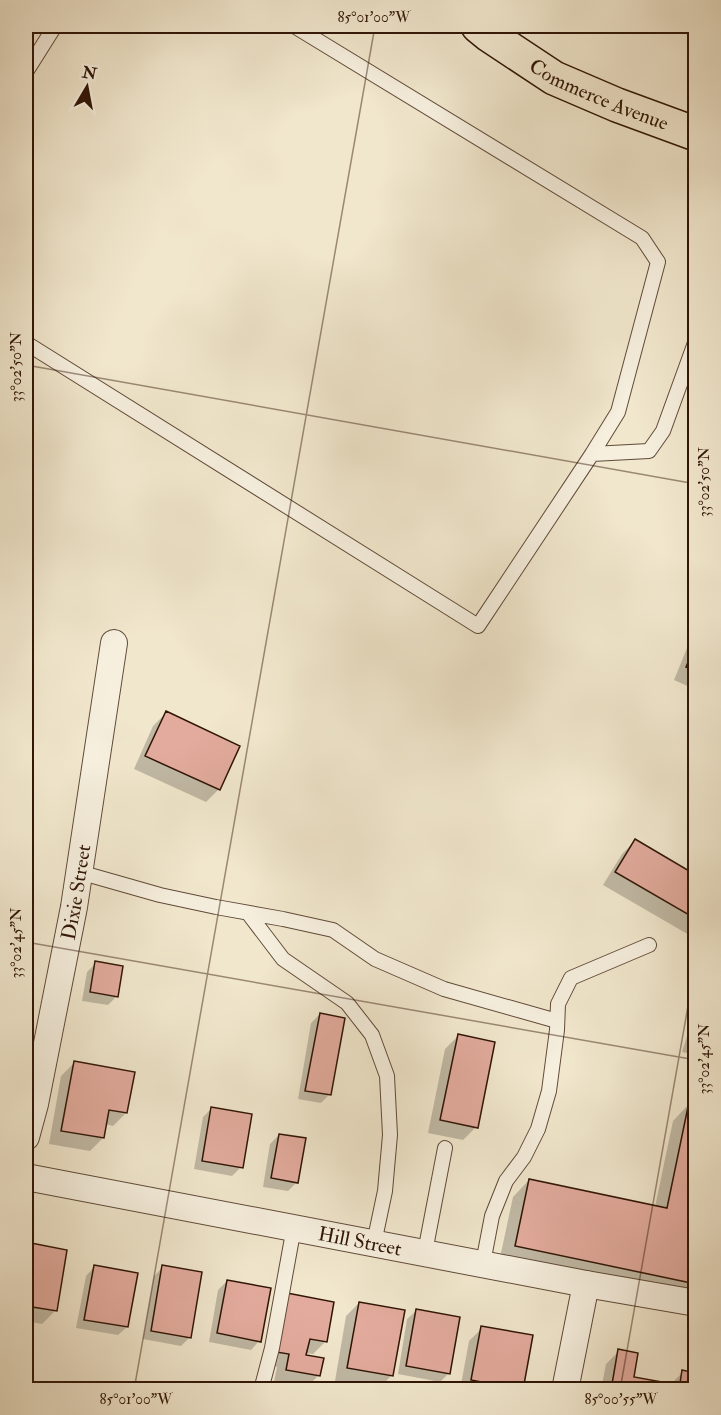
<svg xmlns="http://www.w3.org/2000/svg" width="721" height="1415" font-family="'IM FELL Double Pica',serif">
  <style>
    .shadow { fill: #0003 }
    .building { fill: #e2ab9d; stroke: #301506; stroke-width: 1.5 }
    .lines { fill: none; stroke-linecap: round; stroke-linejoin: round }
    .service-casing { stroke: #604a38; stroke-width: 16 }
    .minor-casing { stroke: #604a38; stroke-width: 28 }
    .primary-casing { stroke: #301506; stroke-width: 36 }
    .service { stroke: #f6efde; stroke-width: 14 }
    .minor { stroke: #f6efde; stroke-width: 26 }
    .primary { stroke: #f1e7cd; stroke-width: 33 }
    .ticks { fill: none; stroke: #301506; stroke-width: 1.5; stroke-opacity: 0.45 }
    .labels { text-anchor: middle; stroke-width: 5; stroke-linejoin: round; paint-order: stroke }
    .street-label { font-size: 20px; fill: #301506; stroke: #f6efde }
    .neatline { fill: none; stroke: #301506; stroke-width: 2 }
    .ticks-label { font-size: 15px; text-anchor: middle; fill: #301506 }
  </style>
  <rect width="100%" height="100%" fill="#f1e7cd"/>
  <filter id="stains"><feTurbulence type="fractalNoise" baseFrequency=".00333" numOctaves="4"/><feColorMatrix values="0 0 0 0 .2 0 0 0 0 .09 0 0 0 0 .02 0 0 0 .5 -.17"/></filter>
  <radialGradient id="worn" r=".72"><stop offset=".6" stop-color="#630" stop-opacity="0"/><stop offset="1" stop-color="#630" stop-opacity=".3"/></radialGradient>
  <path class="shadow" d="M696,626v58l-4,4 -18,-8z
    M166,713l53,76 -13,13 -72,-33 19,-43z
    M635,841l61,36v62l-93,-54 19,-31z
    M96,963l20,34 -8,8 -26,-4 5,-29z
    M696,1008v47l-14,-3z
    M320,1014l9,81 -8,8 -23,-4 13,-76z
    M458,1036l18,91 -13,13 -35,-7 17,-84z
    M74,1063l52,50 -13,13 -8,-2 -2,14 -13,13 -41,-7 12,-68z
    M689,1104l7,1v198l-197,-41 14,-65 16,-17 126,27 18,-86z
    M212,1108l29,59 -9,9 -38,-7 9,-52z
    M279,1135l18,47 -9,9 -25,-4 7,-43z
    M26,1244l40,7 -11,60 -13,13 -16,-3z
    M94,1267l33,60 -9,8 -42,-7 10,-52z
    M163,1267l27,70 -9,9 -38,-7 11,-63z
    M227,1281l32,60 -8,9 -42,-8 9,-52z
    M287,1295l39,46 -13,13 -8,-1v3l14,19 -13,13 -32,-6 3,-15 -13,-3z
    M359,1303l33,72 -13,13 -44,-7 11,-65z
    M416,1311l33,62 -9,9 -42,-8 9,-55z
    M482,1328l39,62h-61l9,-49z
    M619,1351l13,27 33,12h-64l5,-26z
    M683,1372l13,18h-27l1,-5z"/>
  <path class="building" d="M696,643v28l-10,-4z
    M166,711l74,35 -20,44 -75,-34z
    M635,839l61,36v44l-81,-47z
    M95,961l28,5 -5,31 -28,-5z
    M320,1013l25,5 -14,77 -26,-4z
    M458,1034l37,8 -17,86 -38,-8z
    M74,1061l61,11 -8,41 -18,-3 -5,28 -43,-7z
    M689,1102l7,2v180l-181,-38 14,-67 138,29z
    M211,1107l41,7 -9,54 -41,-7z
    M279,1134l27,4 -8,45 -27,-5z
    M26,1242l41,8 -10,61 -31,-5z
    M94,1265l44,8 -10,54 -44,-7z
    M162,1265l40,7 -11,66 -40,-7z
    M227,1280l44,8 -10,54 -44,-9z
    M287,1293l47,9 -7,40 -17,-3 -4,16 18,3 -4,18 -34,-6 3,-16 -13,-2z
    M359,1302l46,8 -12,66 -46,-8z
    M416,1309l44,8 -10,57 -44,-8z
    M481,1326l52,9 -10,55 -52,-10z
    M618,1349l20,4 -4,24 34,6 -1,7h-56z
    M682,1370l14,3v17h-17z
    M26,1383l25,3v4h-25z"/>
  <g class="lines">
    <g class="service-casing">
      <path id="service" d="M26,72l29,-46
        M26,343l452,283 114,-172 26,-42 40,-150 -16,-24 -348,-212
        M592,454l57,-3 14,-20 33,-91
        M79,872l81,23 56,12 67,12 50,11 42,29 69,30 113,32
        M248,913l35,46 64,44 25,32 15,41 3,59 -5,56 -11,52
        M425,1252l20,-104
        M483,1263l9,-47 14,-35 18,-24 14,-28 11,-38 8,-61 1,-26 13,-26 78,-33
        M261,1390l11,-42 22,-121"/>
    </g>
    <g class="minor-casing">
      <g id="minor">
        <path id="s1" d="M26,1137l9,-33 39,-197 40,-264"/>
        <path id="s2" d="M26,1177l560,107 110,19"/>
        <path d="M565,1390l21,-106"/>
      </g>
    </g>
    <g class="primary-casing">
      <g id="primary">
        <path id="s3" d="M478,26l11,9 65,43 63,27 79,29"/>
      </g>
    </g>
    <use href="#service" class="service"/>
    <use href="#minor" class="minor"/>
    <use href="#primary" class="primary"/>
  </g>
  <path class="ticks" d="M26,365l670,119M26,942l670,118M134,1390l241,-1364M620,1390l76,-429"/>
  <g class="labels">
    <g class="street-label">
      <text dy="7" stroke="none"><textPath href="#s3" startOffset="140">Commerce Avenue</textPath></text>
      <text dy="7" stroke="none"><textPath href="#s1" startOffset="250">Dixie Street</textPath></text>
      <text dy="7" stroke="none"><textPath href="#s2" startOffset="340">Hill Street</textPath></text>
    </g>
  </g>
  <rect width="721" height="1415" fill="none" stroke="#f1e7cd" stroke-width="66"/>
  <g transform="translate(87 87) rotate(10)" stroke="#f6efde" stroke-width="4.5" paint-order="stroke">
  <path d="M0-4.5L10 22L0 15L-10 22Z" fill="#301506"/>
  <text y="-9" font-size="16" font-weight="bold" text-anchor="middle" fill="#301506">N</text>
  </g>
  <rect x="33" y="33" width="655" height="1349" class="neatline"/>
  <g class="ticks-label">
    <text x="374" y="22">85°01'00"W</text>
    <text transform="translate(16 367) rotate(-90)" y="5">33°02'50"N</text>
    <text transform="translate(704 482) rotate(-90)" y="5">33°02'50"N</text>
    <text transform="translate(16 943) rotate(-90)" y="5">33°02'45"N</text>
    <text transform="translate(704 1059) rotate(-90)" y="5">33°02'45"N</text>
    <text x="136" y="1404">85°01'00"W</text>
    <text x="621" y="1404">85°00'55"W</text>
  </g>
  <rect width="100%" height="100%" filter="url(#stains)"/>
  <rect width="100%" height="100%" fill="url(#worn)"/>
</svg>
